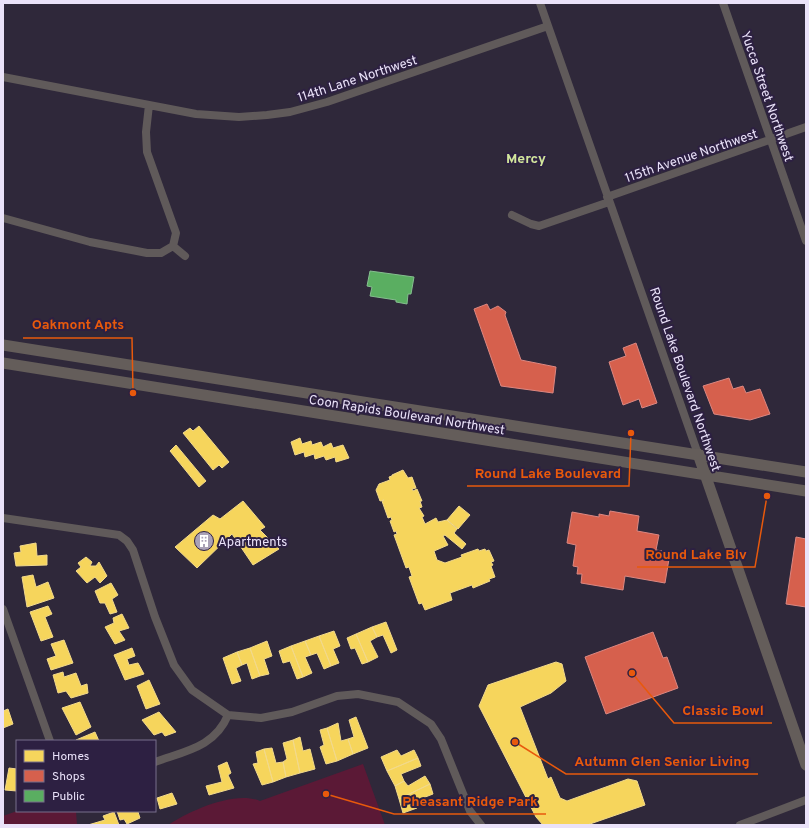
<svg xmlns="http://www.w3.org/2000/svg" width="809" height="828" font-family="Overpass,sans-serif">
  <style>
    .green { fill: #5b1936 }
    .homes { fill: #f6d55c; stroke: #f2d98b }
    .shops { fill: #d6604d; stroke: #dc8781 }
    .public { fill: #5aae61; stroke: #85be8f }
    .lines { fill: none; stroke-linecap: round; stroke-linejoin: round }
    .minor { stroke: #605a5a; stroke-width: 8 }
    .secondary { stroke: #645d5a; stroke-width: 11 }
    .labels { text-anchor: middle; stroke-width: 4; stroke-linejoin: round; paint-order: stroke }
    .street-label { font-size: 13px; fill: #eae2f9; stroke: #2d2042 }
    .poi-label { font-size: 13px; fill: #eae2f9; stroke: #2d2042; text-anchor: start }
    .neighbourhood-label { font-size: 14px; font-weight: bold; fill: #d2e69b; stroke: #2d2042 }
    .leader { fill: none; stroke: #e8590c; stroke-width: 1.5 }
    .callout-dot { fill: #e8590c; stroke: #2d2042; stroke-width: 1.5 }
    .callout-label { font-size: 14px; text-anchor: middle; font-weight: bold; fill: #e8590c; stroke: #2d2042; stroke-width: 4; stroke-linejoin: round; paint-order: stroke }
  </style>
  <rect width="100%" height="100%" fill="#2f283a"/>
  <path class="green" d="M363,764l22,61h-217c21,-14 67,-35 92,-24z
    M17,811h59l1,14h-74v-9z"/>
  <path class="homes" d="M199,426l30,36 -7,6 -3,-3 -6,5 -30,-37 7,-5 3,3z
    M300,438l2,6 9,-3 1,4 9,-3 2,5 8,-4 2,5 10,-3 6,13 -13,4 -1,-5 -9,3 -2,-4 -9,3 -1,-5 -9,3 -1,-5 -9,3 -4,-13z
    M176,445l30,36 -7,6 -29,-36z
    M403,470l5,8 4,-1 4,11 -4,1 1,2 4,-2 5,12h-2l2,6 -3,1 5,8 -2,1 3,7 11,-6 2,4 9,-2 10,9 -3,4 12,11 -4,5 -17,-14 -2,1 5,9 -14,6 3,9 8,3 17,-6 -1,-2 17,-6 1,2 6,-2 1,2 3,-1 5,11 -3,1 2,3 -2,1 4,11 -6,2 1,2 -17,7 -1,-3 -22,8 2,7 -27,10 -3,-7 -3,1 -10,-27 3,-1 -3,-9 -3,1 -12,-33 3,-1 -1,-3 -2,1 -4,-11 2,-1 -1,-3 -3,1 -6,-17 2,-1 -4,1 -4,-11 3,-6 11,-4 -1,-3 3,-1v-1z
    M243,501l22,26 -5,3 19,19 -26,16 -21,-31 -35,34 -22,-21 38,-32 7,4z
    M459,506l11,9 -12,14 -11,-9z
    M36,543l1,13 10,-1v10l-31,1 -2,-13 7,-1 -1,-6z
    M86,557l6,5 -2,4h6l3,-4 8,14 -7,7 -5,-6 -8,6 -11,-12 5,-4 -3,-4z
    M33,575l3,12 12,-5 6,16 -27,9 -5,-30z
    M111,583l7,12 -6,4 5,13 -7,2 -5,-11h-5l-5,-12z
    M48,606l4,8 -7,3 8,20 -12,4 -11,-29z
    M122,614l7,14 -10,3 6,9 -10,4 -10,-17 9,-4 -1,-5z
    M386,622l11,28 -6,3 -8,-18 -6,2 -5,-10z
    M372,627l5,10 -7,4 8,16 -10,5 -12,-28z
    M334,631l6,15 -7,3 6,14 -8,3 -12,-30z
    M356,634l12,28 -6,2 -7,-16 -4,1 -4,-11z
    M319,636l12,30 -7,3 -7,-16 -6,2 -6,-14z
    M64,640l9,23 -22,7 -4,-11 9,-3 -5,-12z
    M267,641l5,15 -8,3 5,15 -9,2 -10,-28z
    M305,641l6,14 -6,2 7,16 -9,4 -12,-31z
    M291,646l12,31 -6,2 -7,-18 -7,2 -4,-12z
    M132,648l3,8 -8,3 2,6 9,-2 6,11 -19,6 -11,-25z
    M250,648l10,28 -8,3 -5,-16 -5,2 -5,-13z
    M237,652l5,13 -6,3 5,13 -9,3 -9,-26z
    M556,662l6,2 4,17 -15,12 -31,14 28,72 3,-2 9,21 7,3 61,-22 9,2 8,24 -58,20h-44l-7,-8 -57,-111 9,-21z
    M63,672l1,5 12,-4 5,13 6,-2 1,9 -17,5 -5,-7 -8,2 -5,-18z
    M149,680l11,24 -14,5 -9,-23z
    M80,702l11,25 -15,8 -14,-27z
    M8,709l5,15 -10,4v-17z
    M159,712l17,20 -11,4 -3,-4 -8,3 -12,-15z
    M356,717l12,31 -15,6 -5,-15 6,-2 -5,-17z
    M338,723l3,18 7,-2 5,15 -16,7 -10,-33z
    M327,728l10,33 -11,3 -6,-17 4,-2 -4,-15z
    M95,732l4,9h-23v-1z
    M300,737l3,14 7,-2 5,20 -15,4 -7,-33z
    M293,740l7,33 -14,4 -3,-15 4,-3 -4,-16z
    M272,748l4,15 7,-1 3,15 -13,5 -9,-33z
    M264,749l9,33 -11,3 -9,-21 5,-1 -2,-11z
    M397,750l4,6 13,-6 4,8 -31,13 -6,-14z
    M418,758l3,8 -20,8 3,7 -9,5 -8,-15z
    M227,762l4,11 -3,2 6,13 -25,7 -3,-9 16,-4 -4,-16z
    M9,768l8,1v22l-12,-1z
    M425,776l5,8 -31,15 -4,-13 9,-5 4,5z
    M430,784l3,10 -18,7 2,7 -14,5 -4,-14z
    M172,793l5,11 -17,5 -3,-11z
    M117,811h23l-2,1 2,6 -13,6 -3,-5 -4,1z
    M114,812l5,13h-31l17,-5 -2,-4z"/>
  <path class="shops" d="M487,304l3,6 8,-4 8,6 -1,3 16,45 35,7 -3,26 -52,-7 -27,-77z
    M636,343l21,60 -15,5 -3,-9 -16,6 -14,-43 17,-6 -3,-8z
    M729,378l4,11 10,-3 3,7 14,-4 10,25 -20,6 -36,-6 -11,-28z
    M610,511l29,5 -2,15 22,4 -3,15 6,1 -1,6 8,2 -4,24 -40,-7 -2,14 -42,-7 1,-9h-5l1,-7 -5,-1 3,-21 -9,-2 5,-31 27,5v-3l10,2z
    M796,537l10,2v68l-20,-3z
    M653,632l10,26 4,-1 11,31 -72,26 -21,-57z"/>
  <path class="public" d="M370,271l44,6 -3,17h-3l-1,10 -11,-2v-2l-26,-4 2,-9 -5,-1z"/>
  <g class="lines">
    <path class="minor" d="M540,3l158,451
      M723,3l83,238
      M3,77l193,37 43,3 28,-2 23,-3 37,-10 221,-76
      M149,105l-3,27 1,20 29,81 -3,13
      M607,197l199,-70
      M512,215l19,9 8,2 70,-24
      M3,218l87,24 57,11h14l12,-7
      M173,246l12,10
      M3,518l116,17 8,6 6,9 22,67 19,48 18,25 36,25 33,3 31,-6 45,-16 21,-2 40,8 33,22 10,15 29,72 11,14
      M3,609l47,132
      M155,762c30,-11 60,-15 73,-47
      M740,825l66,-25"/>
    <path class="secondary" d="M3,345l803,127
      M3,363l803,128
      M698,454l108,311"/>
  </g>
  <defs>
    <g id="building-disc" transform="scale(1)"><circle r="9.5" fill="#a9a1b6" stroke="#2d2042"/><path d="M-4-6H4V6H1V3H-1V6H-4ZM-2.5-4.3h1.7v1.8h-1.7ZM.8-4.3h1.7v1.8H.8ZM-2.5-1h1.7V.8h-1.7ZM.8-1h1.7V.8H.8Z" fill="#fff"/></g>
  </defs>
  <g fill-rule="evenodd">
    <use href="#building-disc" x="204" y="541"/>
  </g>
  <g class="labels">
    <g class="street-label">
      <text transform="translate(357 78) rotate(-18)" y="5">114th Lane Northwest</text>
      <text transform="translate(768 96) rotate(71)" y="5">Yucca Street Northwest</text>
      <text transform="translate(691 155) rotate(-19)" y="5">115th Avenue Northwest</text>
      <text transform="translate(686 379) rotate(71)" y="5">Round Lake Boulevard Northwest</text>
      <text transform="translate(407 414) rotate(9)" y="5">Coon Rapids Boulevard Northwest</text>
    </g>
    <g class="poi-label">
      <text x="218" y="546">Apartments</text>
    </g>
    <g class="neighbourhood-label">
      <text x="526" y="163">Mercy</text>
    </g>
  </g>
  <path class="leader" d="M133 393L132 338H23M631 433L629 486H467M767 496L755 567H637M632 673L674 723H772M515 742L566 774H758M326 794L394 814H546"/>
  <g class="callout-dot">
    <circle cx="133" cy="393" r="4"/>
    <circle cx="631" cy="433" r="4"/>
    <circle cx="767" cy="496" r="4"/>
    <circle cx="632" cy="673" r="4"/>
    <circle cx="515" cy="742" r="4"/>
    <circle cx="326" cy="794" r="4"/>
  </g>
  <g class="callout-label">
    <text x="78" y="329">Oakmont Apts</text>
    <text x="548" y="478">Round Lake Boulevard</text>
    <text x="696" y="559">Round Lake Blv</text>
    <text x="723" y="715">Classic Bowl</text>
    <text x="662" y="766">Autumn Glen Senior Living</text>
    <text x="470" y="806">Pheasant Ridge Park</text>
  </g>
  <rect width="809" height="828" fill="none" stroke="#eae2f9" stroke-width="8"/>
  <rect x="16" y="740" width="140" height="72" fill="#2d2042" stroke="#796e8b"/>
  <rect x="24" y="750" width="20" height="12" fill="#f6d55c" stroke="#796e8b"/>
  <text x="52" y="760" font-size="12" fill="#eae2f9">Homes</text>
  <rect x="24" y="770" width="20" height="12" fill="#d6604d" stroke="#796e8b"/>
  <text x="52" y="780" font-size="12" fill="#eae2f9">Shops</text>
  <rect x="24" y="790" width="20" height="12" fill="#5aae61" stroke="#796e8b"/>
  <text x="52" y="800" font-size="12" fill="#eae2f9">Public</text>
</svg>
